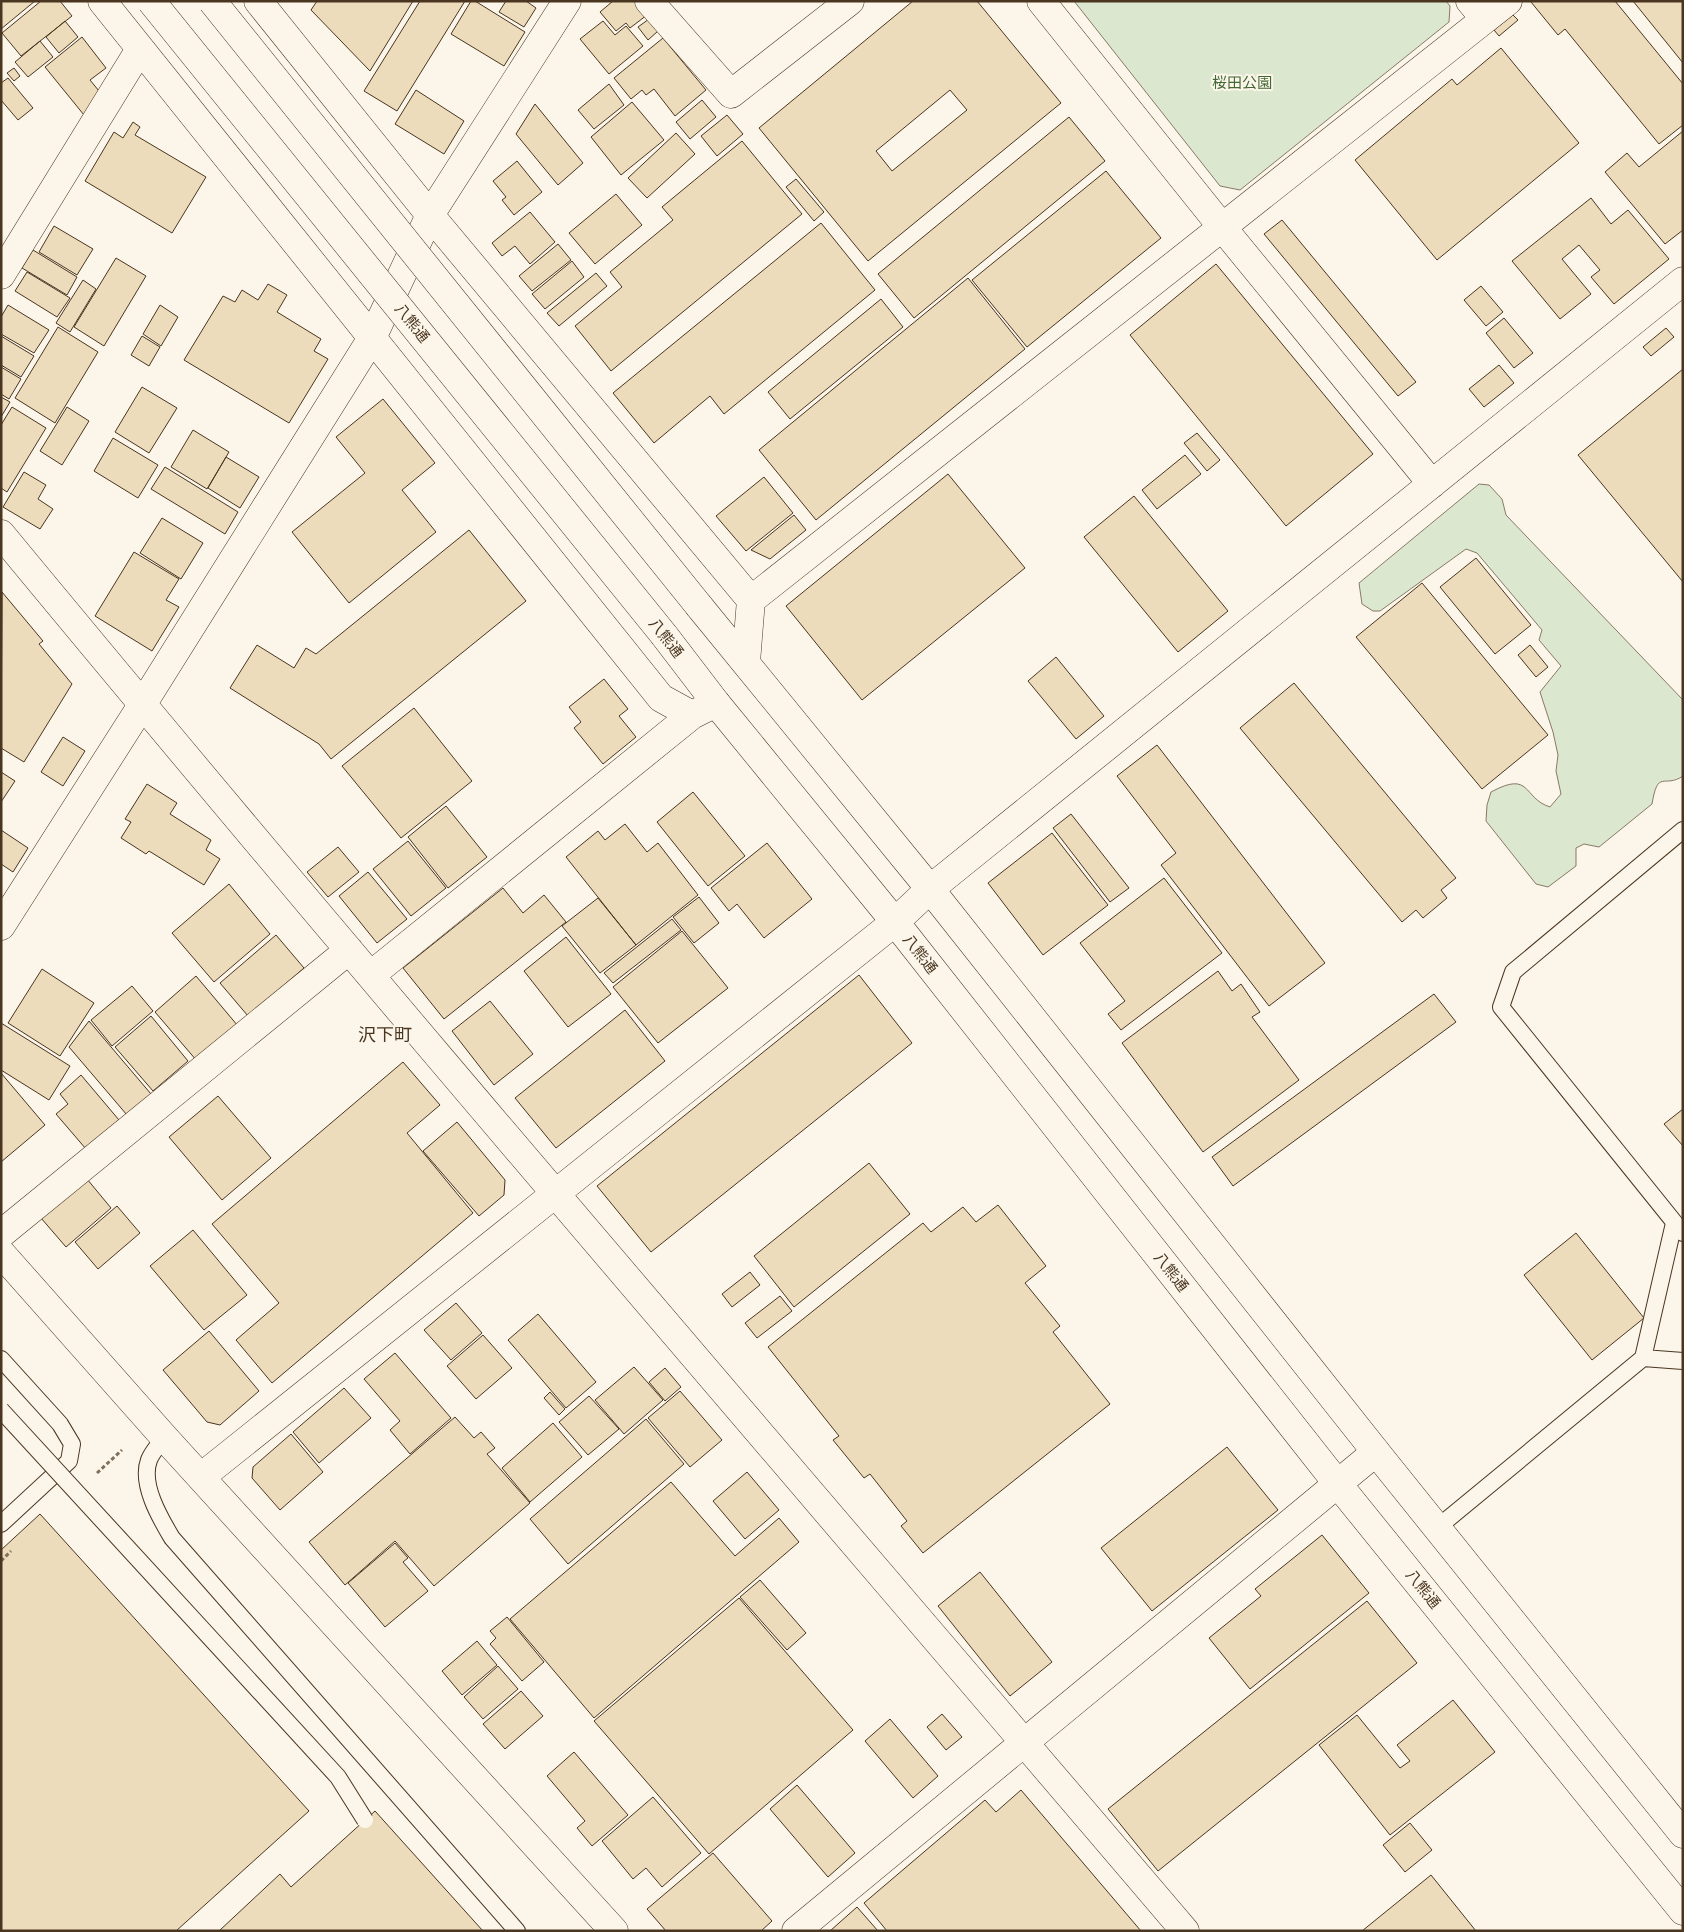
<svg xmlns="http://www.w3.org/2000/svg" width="1684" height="1932" font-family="'Public Sans','Noto Sans JP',sans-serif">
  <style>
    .green { fill: #dce7d0; stroke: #887966 }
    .building { fill: #ecdcbc; stroke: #4a3520; fill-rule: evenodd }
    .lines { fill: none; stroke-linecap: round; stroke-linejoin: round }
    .lane-casing { stroke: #4a3520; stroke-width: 18 }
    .street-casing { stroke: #4a3520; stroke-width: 29 }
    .primary-casing { stroke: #4a3520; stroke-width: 29 }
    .path { stroke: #7f6f5c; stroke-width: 3; stroke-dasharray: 4 2.5; stroke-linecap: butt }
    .lane { stroke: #fbf6e9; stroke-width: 16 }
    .street { stroke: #fbf6e9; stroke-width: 28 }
    .primary { stroke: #fbf6e9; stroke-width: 28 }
    .lane-bridge-casing { stroke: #4a3520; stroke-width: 18; stroke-linecap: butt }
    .primary-bridge-casing { stroke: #4a3520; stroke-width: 29; stroke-linecap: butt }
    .lane-bridge { stroke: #fbf6e9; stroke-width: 16 }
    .primary-bridge { stroke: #fbf6e9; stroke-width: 28 }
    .labels { text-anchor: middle; stroke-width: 4; stroke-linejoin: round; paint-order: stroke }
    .park-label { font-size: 15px; fill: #436837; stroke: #fbf6e9 }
    .street-label { font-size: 15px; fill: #4a3520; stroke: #fbf6e9 }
    .quarter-label { font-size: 18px; fill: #4a3520; stroke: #fbf6e9 }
  </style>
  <rect width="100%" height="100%" fill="#fbf6e9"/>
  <path class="green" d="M1074,1h372l4,5 -1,16 -209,168 -20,-4z
    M1479,484l10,1 13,14 4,16 177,185v76c-19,13 -25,-8 -31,28l-53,43 -15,-3 -8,4v18l-28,21 -12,-3 -50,-63 1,-16 4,-13c41,-22 31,6 59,15l11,-13 -5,-23 2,-16 -5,-23 -13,-40 21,-26 -22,-26 3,-10 -65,-77 -11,-4 -86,62h-7l-11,-7 -3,-21z"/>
  <path class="building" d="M1,1h34l-34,28z
    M41,1h19l12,15 -51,40 -19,-23z
    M317,1h96l-43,70 -59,-61z
    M420,1h45l-68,110 -33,-20z
    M471,1h4l50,31 -21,34 -53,-32z
    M506,1h20l10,7 -12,19 -25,-15z
    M613,1h23l11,14 -17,13 -4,-5 -10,8 -16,-19z
    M913,1h64l84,102 -193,158 -109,-133zM950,90l17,20 -75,61 -16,-20z
    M1532,1h83l68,83v41l-24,19 -94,-115 -7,6 -27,-33z
    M1633,1h50v62z
    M1513,15l5,5 -19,16 -5,-6z
    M649,19l9,12 -10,9 -10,-13z
    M65,21l13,16 -19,16 -13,-16z
    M603,21l12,14 11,-9 17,20 -34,28 -29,-35z
    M82,37l24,31 -16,12 9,11 -15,24 -39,-48z
    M663,38l43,52 -31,26 -21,-27 -8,6 -4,-5 -11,9 -17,-21z
    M40,41l13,16 -25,20 -13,-15z
    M1501,48l78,95 -142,117 -82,-100 97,-81 5,6z
    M14,68l6,8 -6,5 -7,-8z
    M8,78l25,30 -15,12 -17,-20v-17z
    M609,84l15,21 -30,24 -16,-19z
    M416,90l48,31 -20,33 -49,-30z
    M702,100l14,17 -26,22 -14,-17z
    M632,102l32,38 -43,35 -30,-38z
    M535,104l48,59 -25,22 -42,-51z
    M727,115l16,19 -26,22 -16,-20z
    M1069,117l36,44 -191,157 -36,-44z
    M133,122l7,5 -5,8 71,42 -34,56 -87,-52 29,-49 9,6z
    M1683,131v99l-18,14 -60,-72 22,-19 12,14z
    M676,133l19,21 -48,44 -19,-20z
    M742,141l60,73 -191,157 -36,-45 47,-39 -12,-15 63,-52 -11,-13z
    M517,161l25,31 -28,23 -12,-15 4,-3 -13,-16z
    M1106,171l55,67 -134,109 -55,-67z
    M796,179l28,33 -10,9 -28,-34z
    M616,194l26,31 -47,39 -26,-31z
    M1591,198l20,26 17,-14 41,49 -55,45 -23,-27 9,-7 -21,-25 -17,14 29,35 -31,25 -48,-58z
    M530,212l25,30 -25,22 -15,-18 -13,10 -10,-13z
    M1282,220l134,162 -18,14 -134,-162z
    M821,223l54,67 -151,124 -14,-18 -56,47 -41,-50z
    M54,226l39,23 -16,26 -38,-23z
    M558,244l13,16 -39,31 -13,-15z
    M33,250l44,27 -10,18 -45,-27z
    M116,258l30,18 -42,70 -30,-19z
    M572,261l12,16 -39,32 -13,-15z
    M1216,264l157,190 -87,72 -156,-191z
    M27,272l43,26 -13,19 -42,-26z
    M596,273l11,13 -48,40 -12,-13z
    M968,278l57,71 -209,171 -57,-70z
    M83,280l13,9 -26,43 -14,-9z
    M268,284l19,11 -10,17 44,27 -7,12 14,8 -39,64 -105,-63 39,-64 12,6 7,-12 16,10z
    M1481,286l22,26 -17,14 -22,-26z
    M881,299l22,28 -113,92 -22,-27z
    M8,305l41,25 -15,23 -33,-19v-17z
    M160,305l18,12 -17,29 -18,-12z
    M1504,318l29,35 -19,15 -28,-35z
    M58,327l40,25 -43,71 -40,-25z
    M1666,328l8,9 -23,19 -8,-9z
    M1,336l33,20 -13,21 -20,-12z
    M142,336l18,11 -11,19 -18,-11z
    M1499,365l15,18 -30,24 -15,-18z
    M1,367l20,12 -12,20 -8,-5z
    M1683,369v213l-105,-127z
    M142,387l35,21 -28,45 -34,-21z
    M1,397l9,5 -9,15z
    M383,399l52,64 -33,27 34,42 -87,71 -57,-71 73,-59 -29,-36z
    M12,407l34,21 -39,64 -6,-4v-63z
    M67,407l22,14 -27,44 -22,-14z
    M193,430l36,22 -22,37 -36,-22z
    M1197,433l23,27 -13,11 -23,-28z
    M113,438l45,27 -20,33 -44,-27z
    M1185,455l16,19 -44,35 -15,-19z
    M226,457l33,20 -19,31 -32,-20z
    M165,467l73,45 -13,22 -74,-45z
    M24,472l22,13 -8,14 15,10 -13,20 -37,-22z
    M948,474l77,94 -163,132 -76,-94z
    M764,477l29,36 -47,38 -30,-35z
    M1134,496l94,115 -50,41 -94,-115z
    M794,515l12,15 -36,29 -19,-9z
    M162,518l41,25 -22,36 -41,-26z
    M469,530l57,71 -195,158 -12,-15 -89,-56 27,-43 37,23 12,-20 10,6z
    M134,552l45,27 -13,21 13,7 -27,44 -57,-35z
    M1476,558l55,67 -36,29 -55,-67z
    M1422,583l126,152 -66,54 -126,-152z
    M2,592l41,49 -4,3 33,40 -48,78 -23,-14z
    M1530,645l18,22 -12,10 -18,-22z
    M1056,657l48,59 -28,23 -48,-58z
    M604,679l24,30 -9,7 17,21 -33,27 -29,-36 7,-6 -12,-15z
    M1294,683l162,195 -15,12 6,8 -24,20 -7,-8 -14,12 -162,-194z
    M414,708l58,73 -71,57 -59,-72z
    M63,737l22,14 -22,35 -22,-14z
    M1157,745l168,218 -56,43 -108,-141 15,-12 -59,-77z
    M1,772l14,9 -14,21z
    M147,784l30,19 -7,11 41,26 -5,10 14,9 -16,26 -55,-34 -3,3 -25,-16 10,-16 -6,-3z
    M693,792l52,64 -37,30 -51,-64z
    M446,806l41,51 -39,31 -40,-51z
    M1071,814l58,74 -19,14 -57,-74z
    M625,824l22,28 11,-9 40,52 -62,50 -70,-88 32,-26 7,9z
    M1,830l27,18 -15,24 -12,-8z
    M1052,833l56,72 -65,50 -55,-72z
    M408,841l38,47 -35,28 -38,-47z
    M767,843l45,56 -48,39 -27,-34 -8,7 -18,-23z
    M338,847l21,25 -31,25 -21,-25z
    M368,872l39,47 -30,24 -38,-47z
    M1164,878l58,75 -101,77 -13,-16 17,-13 -45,-58z
    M229,884l41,50 -56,48 -42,-49z
    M503,888l20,25 21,-18 22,27 -122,97 -41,-51z
    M699,897l20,26 -25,20 -21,-26z
    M598,898l38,47 -36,28 -38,-47z
    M672,919l9,11 -68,53 -9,-10z
    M682,931l46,57 -70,55 -45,-56z
    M276,935l28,33 -56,48 -28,-33z
    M566,937l45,57 -43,33 -44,-56z
    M42,969l52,34 -34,53 -52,-33z
    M1218,971l14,20 9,-7 19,28 -8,5 47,63 -96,72 -81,-109z
    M859,975l53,68 -261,209 -54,-66z
    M196,976l42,50 -41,35 -42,-49z
    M132,986l21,25 -41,35 -21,-26z
    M1434,994l22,28 -223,164 -21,-29z
    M490,1001l43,53 -39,31 -42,-54z
    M625,1010l40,51 -109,87 -41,-50z
    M151,1016l37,45 -35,30 -38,-44z
    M89,1021l62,73 -24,21 -58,-68z
    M1,1023l69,43 -21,34 -48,-30z
    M403,1062l37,43 -33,28 66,80 -201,170 -36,-43 43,-37 -67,-79z
    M1,1073l44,52 -44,37z
    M81,1075l38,45 -33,29 -30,-35 12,-10 -8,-10z
    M218,1096l53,62 -49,42 -53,-63z
    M1683,1109v37l-19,-22z
    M457,1122l48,58 -1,15 -25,21 -56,-65z
    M869,1163l41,51 -116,93 -40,-51z
    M87,1179l24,29 -45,39 -25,-29z
    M998,1205l48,61 -21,17 35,43 -7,6 57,72 -187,149 -22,-27 6,-5 -37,-47 -6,4 -31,-38 6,-4 -71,-89 155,-124 8,9 32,-25 13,15z
    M117,1206l23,27 -42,36 -23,-27z
    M193,1230l54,65 -43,35 -54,-64z
    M1576,1233l68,85 -52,42 -68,-85z
    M750,1272l10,13 -28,22 -10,-13z
    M780,1296l12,15 -35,27 -12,-15z
    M456,1303l26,30 -31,27 -27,-30z
    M538,1314l58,68 -30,26 -58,-68z
    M209,1331l50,60 -39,34 -13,-3 -44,-52z
    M483,1335l29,33 -36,31 -29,-33z
    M395,1353l56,65 -41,36 -20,-24 10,-9 -36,-42z
    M634,1367l29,33 -39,34 -29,-34z
    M665,1368l16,19 -16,14 -16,-19z
    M344,1388l27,30 -52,45 -26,-31z
    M680,1391l42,49 -32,27 -42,-49z
    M550,1392l15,17 -6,6 -15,-17z
    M589,1396l30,33 -31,26 -29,-33z
    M455,1417l19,21 7,-6 14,16 -8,6 43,49 -96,83 -39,-45 -50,44 -36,-43z
    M646,1419l38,45 -116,100 -38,-45z
    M553,1423l29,34 -52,45 -28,-34z
    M291,1434l32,38 -43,38 -28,-32 1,-11z
    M1227,1447l51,63 -126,101 -51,-63z
    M747,1472l32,38 -34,29 -32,-38z
    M671,1482l64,74 44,-38 20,24 -205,176 -84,-99z
    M40,1514l269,297 -133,120h-175v-381z
    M1322,1535l47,58 -119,96 -41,-51 52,-42 -6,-7z
    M395,1543l13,15 -5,4 25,29 -43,36 -37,-44z
    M980,1572l72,90 -42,34 -72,-90z
    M760,1580l46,53 -19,17 -47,-53z
    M739,1598l114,132 -144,124 -115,-133z
    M1367,1601l50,62 -259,208 -50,-62z
    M507,1617l37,45 -22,19 -32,-37 6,-6 -6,-7z
    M477,1641l20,24 -35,30 -20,-24z
    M498,1666l20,23 -35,30 -19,-22z
    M521,1691l22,25 -38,33 -22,-25z
    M1453,1700l42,52 -105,83 -71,-90 38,-30 43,53 10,-7 -13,-16z
    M942,1714l20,23 -16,13 -19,-23z
    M890,1719l48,57 -25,22 -48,-57z
    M574,1752l54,63 -36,31 -15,-18 8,-7 -38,-45z
    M797,1785l58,68 -27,24 -58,-68z
    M1021,1790l120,141h-254l-23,-28 121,-103 11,12z
    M653,1797l48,56 -39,34 -16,-19 -13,11 -31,-38z
    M375,1811l108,120h-264l61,-57 11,13z
    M1410,1823l22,27 -27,22 -22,-27z
    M713,1853l59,68 -11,10h-95l-19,-22z
    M1431,1875l45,56h-114z
    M857,1907l21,24h-48z"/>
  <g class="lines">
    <g class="lane-casing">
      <path id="lane" d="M1683,830l-170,142 -12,35 182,226
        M1674,1223l-31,135 40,3
        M1,1359l59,65 12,20 -3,17 -68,63
        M164,1437c-4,7 -12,15 -15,23 -9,24 11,58 23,78l345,393
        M1437,1528l206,-170"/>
    </g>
    <g class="street-casing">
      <path id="street" d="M102,1l559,697 31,17 24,-12
        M258,1l172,214 321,385
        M649,1l82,93 119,-93
        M1041,1l181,226 210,257
        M1470,1l15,18
        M1,275l139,-226
        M1,534c389,471 788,932 1184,1397
        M746,662l5,-62 757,-599
        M1,926l141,-221 230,-367 58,-123 137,-214
        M371,975l321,-260
        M1,1234l348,-284
        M1,1253l163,184 450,494
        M201,1477l694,-555 35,-33 753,-608
        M796,1931l580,-479"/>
    </g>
    <g class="primary-casing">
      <path id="primary" d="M699,606l231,283 446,563 307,382
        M664,635l52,68 179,219 442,561 346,428"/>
    </g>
    <path class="path" d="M97,1473l25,-23
      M1,1561l10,-10"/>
    <use href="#lane" class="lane"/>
    <use href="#street" class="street"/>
    <use href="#primary" class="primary"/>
    <g class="lane-bridge-casing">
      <path id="lane-bridge" d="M1,1410l337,367 27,43"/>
    </g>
    <g class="primary-bridge-casing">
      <path id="primary-bridge" d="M151,1l513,634
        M212,1l487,605"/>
    </g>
    <use href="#lane-bridge" class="lane-bridge"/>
    <use href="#primary-bridge" class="primary-bridge"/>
  </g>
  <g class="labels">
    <g class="park-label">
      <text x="1242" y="88">桜田公園</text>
    </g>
    <g class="street-label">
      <text transform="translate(412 323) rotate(51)" y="5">八熊通</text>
      <text transform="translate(666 638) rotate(52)" y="5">八熊通</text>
      <text transform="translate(920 954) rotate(52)" y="5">八熊通</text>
      <text transform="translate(1171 1272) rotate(52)" y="5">八熊通</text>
      <text transform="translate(1423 1589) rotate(51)" y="5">八熊通</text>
    </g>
    <g class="quarter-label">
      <text x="385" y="1041">沢下町</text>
    </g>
  </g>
  <rect width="1684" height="1932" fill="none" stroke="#4a3520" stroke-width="5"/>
</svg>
